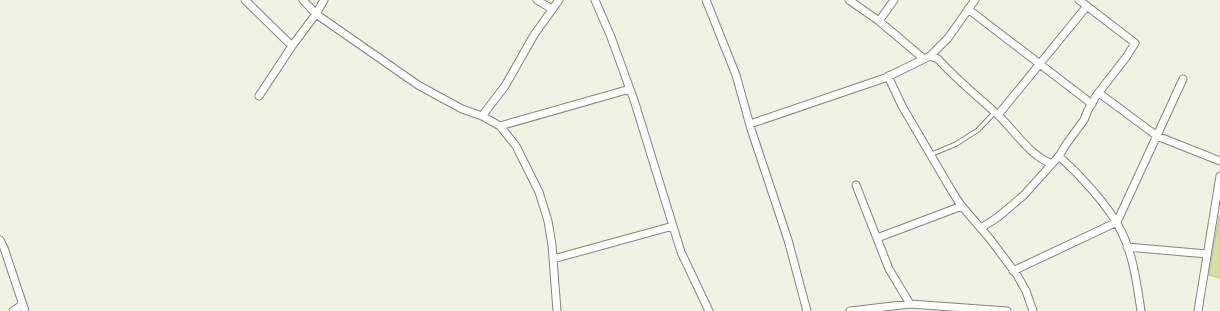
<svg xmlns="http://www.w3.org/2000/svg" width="1220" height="311" font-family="Overpass,sans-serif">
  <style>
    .building { fill: #d6e197; stroke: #b9bcad }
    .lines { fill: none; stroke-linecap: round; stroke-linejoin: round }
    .lane-casing { stroke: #848778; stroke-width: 5.5 }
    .street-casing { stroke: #848778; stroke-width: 9 }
    .lane { stroke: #fff; stroke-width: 3.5 }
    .street { stroke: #fff; stroke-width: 7 }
  </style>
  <rect width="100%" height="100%" fill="#f0f3e3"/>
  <path class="building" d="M1219,216h1v62l-11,-3z"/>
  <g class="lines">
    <g class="lane-casing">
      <path id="lane" d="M930,155l26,-11 22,-14 17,-18"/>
    </g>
    <g class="street-casing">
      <path id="street" d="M245,0l47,46
        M303,0l13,14 102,71 44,24 20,7 18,10 16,20 23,46 9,29 4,24 5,66
        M537,0l15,9
        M595,0l16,37 24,66 46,149 28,59
        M706,0l30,75 15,54 37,111 19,71
        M849,0l30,21 45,38
        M968,9l124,95
        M879,21l15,-21
        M930,56l18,-18 27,-38
        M888,76l14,30 48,82 10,16 30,35 27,36 9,16 7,20
        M1099,93l58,43 63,25
        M259,96l33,-50 24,-32 8,-14
        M998,115l89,-109
        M482,116l23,-30 29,-51 25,-35
        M750,124l135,-46 45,-22 8,3c18,20 39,37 59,55 18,17 32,41 55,50
        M500,126l130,-37
        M1059,156c20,18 49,49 61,73 13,24 17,55 21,82
        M856,185l33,84 21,35
        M981,228l17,-11 26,-22 35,-39 8,-13 17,-23 4,-10 8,-14 31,-40 8,-13 -56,-43
        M877,238l85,-32
        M0,240l4,8 21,63
        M1127,247l80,7
        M553,259l120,-33
        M1013,271l104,-49 66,-143
        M13,311l9,-6
        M850,311l60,-7 97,7
        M1198,311l22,-135"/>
    </g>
    <use href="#lane" class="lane"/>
    <use href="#street" class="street"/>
  </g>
</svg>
